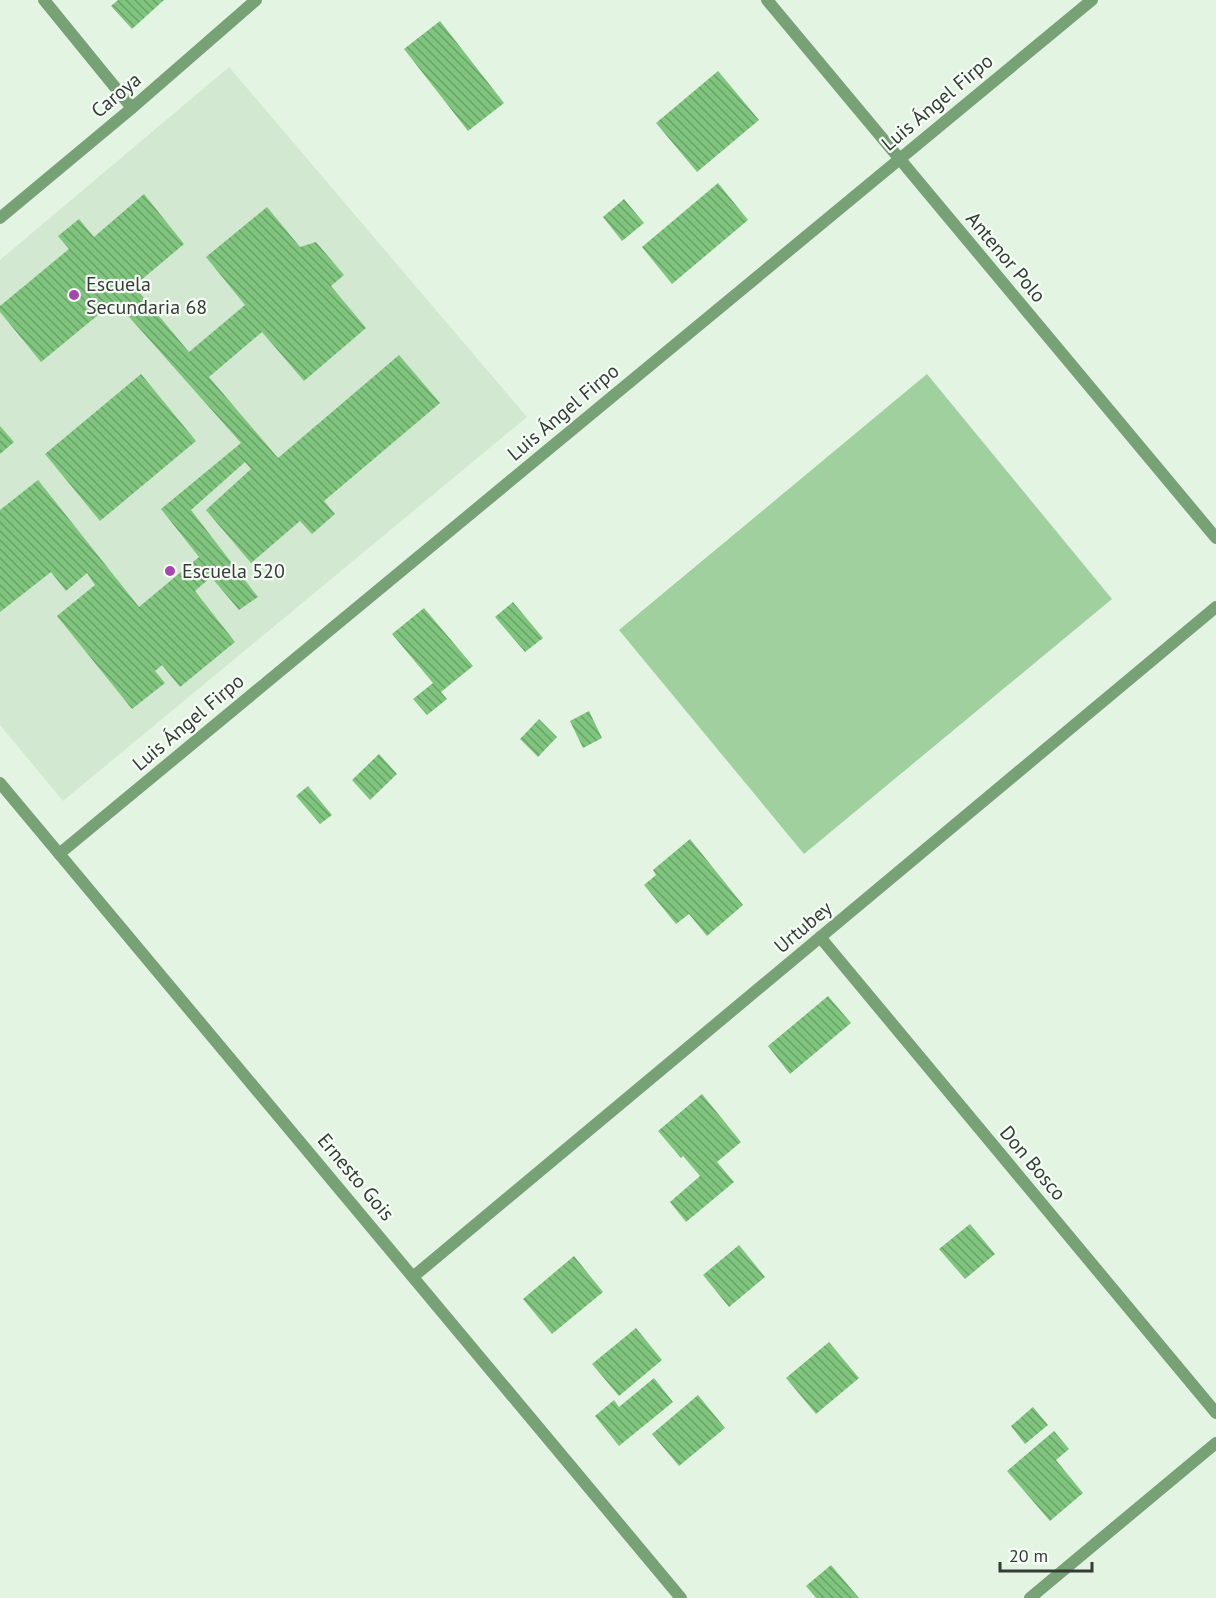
<svg xmlns="http://www.w3.org/2000/svg" width="1216" height="1598" font-family="'PT Sans',sans-serif">
  <style>
    .built { fill: #d2e8d1 }
    .pitch { fill: #a1d09f }
    .building { fill: url(#building-back-hatch) }
    .lines { fill: none; stroke-linecap: round; stroke-linejoin: round }
    .minor { stroke: #76a275; stroke-width: 12 }
    .poi-dot { fill: #a646af; stroke: #f7fef7; stroke-width: 2 }
    .labels { text-anchor: middle; stroke-width: 4.5; stroke-linejoin: round; paint-order: stroke }
    .street-label { font-size: 20px; fill: #353c35; stroke: #f7fef7 }
    .poi-label { font-size: 20px; fill: #353c35; stroke: #f7fef7; text-anchor: start }
  </style>
  <defs>
    <pattern id="building-back-hatch" width="6" height="6" patternUnits="userSpaceOnUse" patternTransform="scale(1.5)"><rect width="6" height="6" fill="#7fc57e"/><path d="M-1 5l2 2M0 0l6 6M5-1l2 2" fill="none" stroke="#69a168"/></pattern>
  </defs>
  <rect width="100%" height="100%" fill="#e3f5e2"/>
  <path class="built" d="M229,67l298,350 -464,384 -63,-76v-465z"/>
  <path class="pitch" d="M927,374l185,225 -308,255 -185,-224z"/>
  <path class="building" d="M118,0h46l-32,29 -21,-23z
    M440,21l64,82 -36,28 -64,-82z
    M718,71l41,49 -62,52 -41,-49z
    M718,183l30,37 -76,64 -30,-37z
    M144,194l40,50 -50,42 55,66 56,-47 -39,-48 61,-50 33,40 16,-5 28,33 -13,11 35,42 -62,53 -42,-49 -53,45 69,81 121,-103 41,48 -116,98 11,13 -23,20 -12,-13 -49,42 -45,-53 45,-41 -6,-7 -54,48 67,87 -19,13 -28,-33 -16,14 40,51 -55,45 -18,-22 -7,6 10,12 -33,26 -75,-93 38,-31 -8,-12 -21,18 -15,-19 -51,40v-102l38,-30 101,127 60,-50 -38,-48 80,-66 -126,-142 -74,61 -41,-50v-6l69,-57 -11,-13 21,-17 15,18z
    M624,199l20,24 -22,18 -19,-24z
    M141,374l55,67 -96,80 -55,-67z
    M0,426l14,16 -14,12z
    M513,602l30,36 -18,14 -30,-35z
    M424,608l49,58 -32,26 6,7 -20,16 -14,-16 20,-16 -41,-49z
    M589,711l13,27 -19,10 -13,-27z
    M539,719l18,18 -19,20 -18,-18z
    M379,754l18,20 -27,26 -18,-20z
    M308,786l24,29 -12,9 -24,-28z
    M690,839l53,66 -36,31 -18,-22 -13,10 -32,-39 12,-10 -3,-5z
    M828,996l23,27 -61,51 -22,-28z
    M702,1094l39,48 -24,20 17,20 -48,40 -16,-20 30,-26 -17,-20 -2,2 -23,-27z
    M970,1224l25,30 -30,25 -26,-30z
    M739,1245l26,32 -36,30 -26,-32z
    M574,1256l29,36 -51,42 -29,-35z
    M636,1328l26,32 -43,36 -27,-32z
    M829,1342l30,36 -43,36 -30,-36z
    M654,1378l19,24 -54,44 -24,-30 19,-16 5,7z
    M698,1395l27,33 -46,38 -27,-32z
    M1033,1407l15,18 -23,19 -14,-18z
    M1054,1431l15,18 -13,11 27,33 -33,28 -43,-50z
    M831,1565l28,33h-43l-10,-12z"/>
  <g class="lines">
    <path class="minor" d="M44,0l88,108
      M767,0l449,538
      M0,218l132,-110 124,-108
      M0,783l681,815
      M59,854l1033,-854
      M820,937l396,476
      M414,1276l802,-669
      M1030,1598l186,-155"/>
  </g>
  <g class="poi-dot">
    <circle cx="74" cy="295" r="6"/>
    <circle cx="170" cy="571" r="6"/>
  </g>
  <g class="labels">
    <g class="street-label">
      <text transform="translate(116 95) rotate(-40)" y="7">Caroya</text>
      <text transform="translate(937 102) rotate(-40)" y="7">Luis Ángel Firpo</text>
      <text transform="translate(1006 257) rotate(50)" y="7">Antenor Polo</text>
      <text transform="translate(563 412) rotate(-40)" y="7">Luis Ángel Firpo</text>
      <text transform="translate(188 722) rotate(-40)" y="7">Luis Ángel Firpo</text>
      <text transform="translate(803 927) rotate(-40)" y="7">Urtubey</text>
      <text transform="translate(1033 1163) rotate(50)" y="7">Don Bosco</text>
      <text transform="translate(356 1177) rotate(50)" y="7">Ernesto Gois</text>
    </g>
    <g class="poi-label">
      <text x="86" y="291">Escuela<tspan x="86" dy="23">Secundaria 68</tspan></text>
      <text x="182" y="578">Escuela 520</text>
    </g>
  </g>
  <path d="M1000 1562v9h92v-9" fill="none" stroke="#353c35" stroke-width="3"/>
  <text x="1009" y="1562" font-size="18" fill="#353c35" stroke="#f7fef7" stroke-width="4.5" paint-order="stroke">20 m</text>
</svg>
